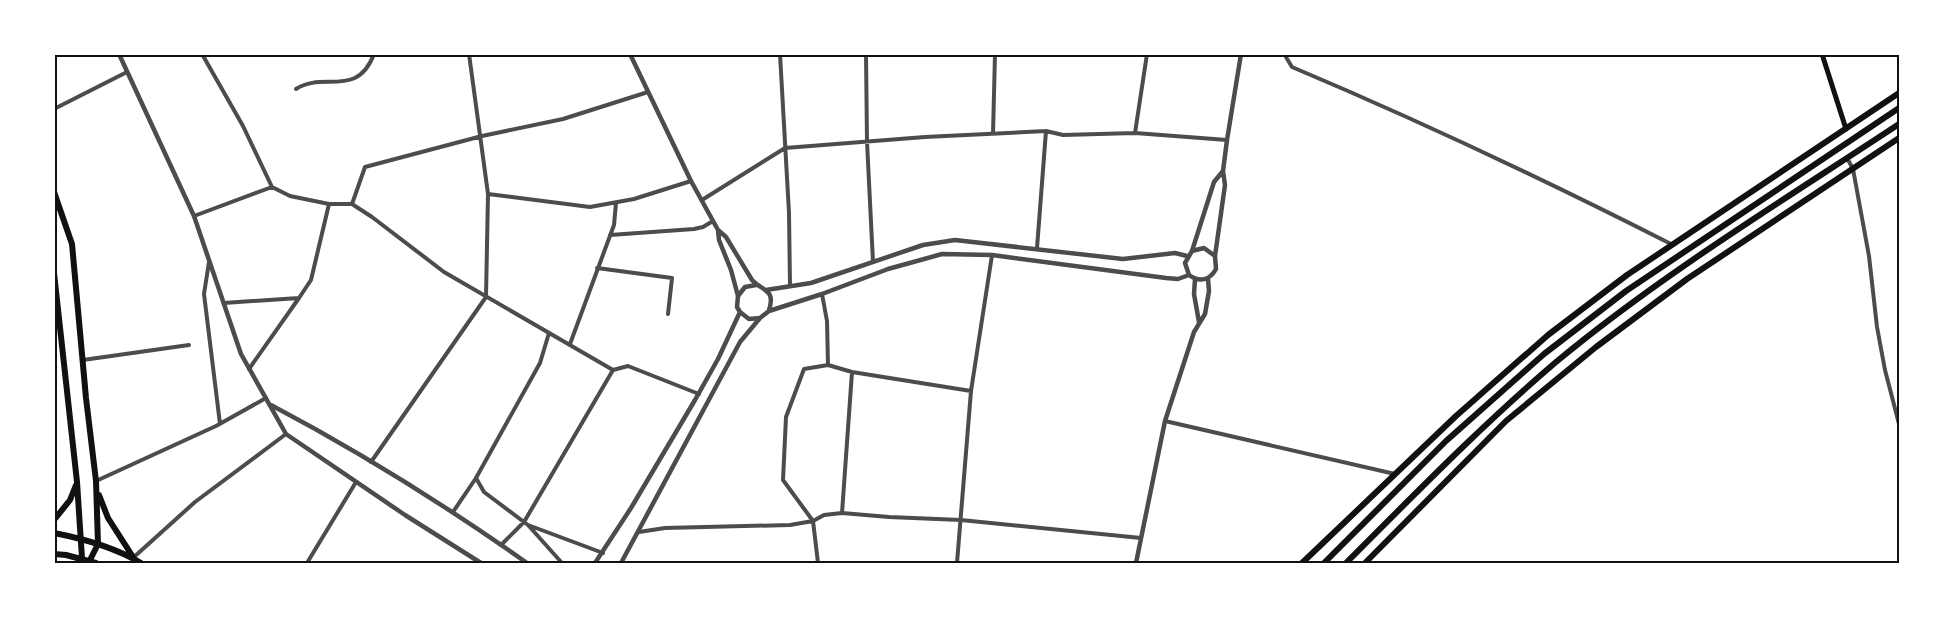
<svg xmlns="http://www.w3.org/2000/svg" width="1953" height="617" font-family="Spectral,serif">
  <style>
    .lines { fill: none; stroke-linecap: round; stroke-linejoin: round }
    .minor { stroke: #4c4c4c; stroke-width: 4 }
    .tertiary { stroke: #4c4c4c; stroke-width: 4.5 }
    .secondary { stroke: #111; stroke-width: 5 }
    .primary { stroke: #111; stroke-width: 6 }
    .trunk { stroke: #111; stroke-width: 6 }
    .neatline { fill: none; stroke: #111; stroke-width: 2 }
  </style>
  <rect width="100%" height="100%" fill="#fff"/>
  <g class="lines">
    <path class="minor" d="M202,54l41,72 29,61 18,9 39,8h23l20,13 72,55 169,98 15,-4 71,28
      M780,54l9,159 1,73
      M866,54l1,88 6,120
      M1288,54l-2,3 6,10c128,54 255,114 379,177
      M296,89c27,-18 61,10 78,-35
      M54,109l73,-37
      M1135,133l12,-79
      M993,134l2,-80
      M1847,158l6,11 16,87 8,71 8,43 14,54
      M488,194l102,13 44,-8 57,-18
      M702,200l83,-52 140,-11 121,-6 17,4 72,-2 92,7
      M352,204l13,-37 117,-31 81,-17 85,-27
      M194,216l78,-29
      M610,235l84,-6 9,-2 10,-6
      M1037,248l9,-117
      M209,262l-5,32 16,130
      M597,268l75,10 -4,36
      M822,294l5,27 1,44 24,7 119,19
      M224,303l75,-5 12,-18 18,-76
      M549,333l-9,30 -64,115 8,14 44,33 34,38
      M570,344l44,-119 2,-22
      M83,360l106,-15
      M249,369l50,-71
      M1165,421l230,53
      M371,462l115,-165 2,-103 -19,-140
      M96,481l120,-55 50,-28
      M453,512l23,-34
      M842,513l10,-141
      M528,525l75,28
      M639,532l26,-4 125,-3 23,-4 11,-6 18,-2 47,4 72,3 180,18
      M501,545l23,-23 89,-152
      M134,557l61,-55 91,-68
      M307,563l49,-81
      M818,563l-5,-42 -30,-41 3,-63 18,-48 24,-4
      M957,563l14,-172 21,-136"/>
    <path class="tertiary" d="M119,54l75,162 47,138 45,80 119,81 76,48
      M630,54l61,127 27,49 8,7 26,43c10,11 24,9 17,30
      M718,230l1,10 12,30 7,26 -1,11 3,5 9,7 11,-1
      M1192,251l22,-69 9,-11
      M1215,256l10,-71 -2,-14 4,-31 14,-86
      M1195,279l-1,15 5,28
      M766,290l45,-7 112,-38 32,-5 168,19 52,-6 12,3
      M738,296l7,-9 11,-2
      M271,405c89,47 174,100 256,158
      M595,563l36,-55 64,-108 23,-41 22,-47
      M621,563l119,-221 20,-24 9,-7 53,-17 66,-25 54,-15 50,1 174,23 12,1 11,-4c11,8 21,5 27,-6l-1,-13 -11,-8 -12,3 -7,12 4,12
      M1136,563l29,-142 29,-89 11,-18 4,-23 -1,-12"/>
    <path class="secondary" d="M1822,54l24,75"/>
    <path class="primary" d="M54,192l18,52 14,154 10,83 2,63 -8,16
      M54,273l23,209 5,76
      M99,495l9,23 25,39
      M54,520l16,-20 6,-15
      M54,533c31,6 60,14 87,30
      M54,554l12,1 30,8"/>
    <path class="trunk" d="M1302,563l154,-147 92,-81 79,-60 272,-182
      M1324,563l122,-122 98,-87 82,-63 273,-183
      M1346,563c69,-69 136,-138 210,-201 106,-88 228,-162 343,-238
      M1365,563l141,-142 90,-74 91,-68 212,-141"/>
  </g>
  <rect width="1953" height="617" fill="none" stroke="#ffffff" stroke-width="111"/>
  <rect x="56" y="56" width="1842" height="506" class="neatline"/>
</svg>
